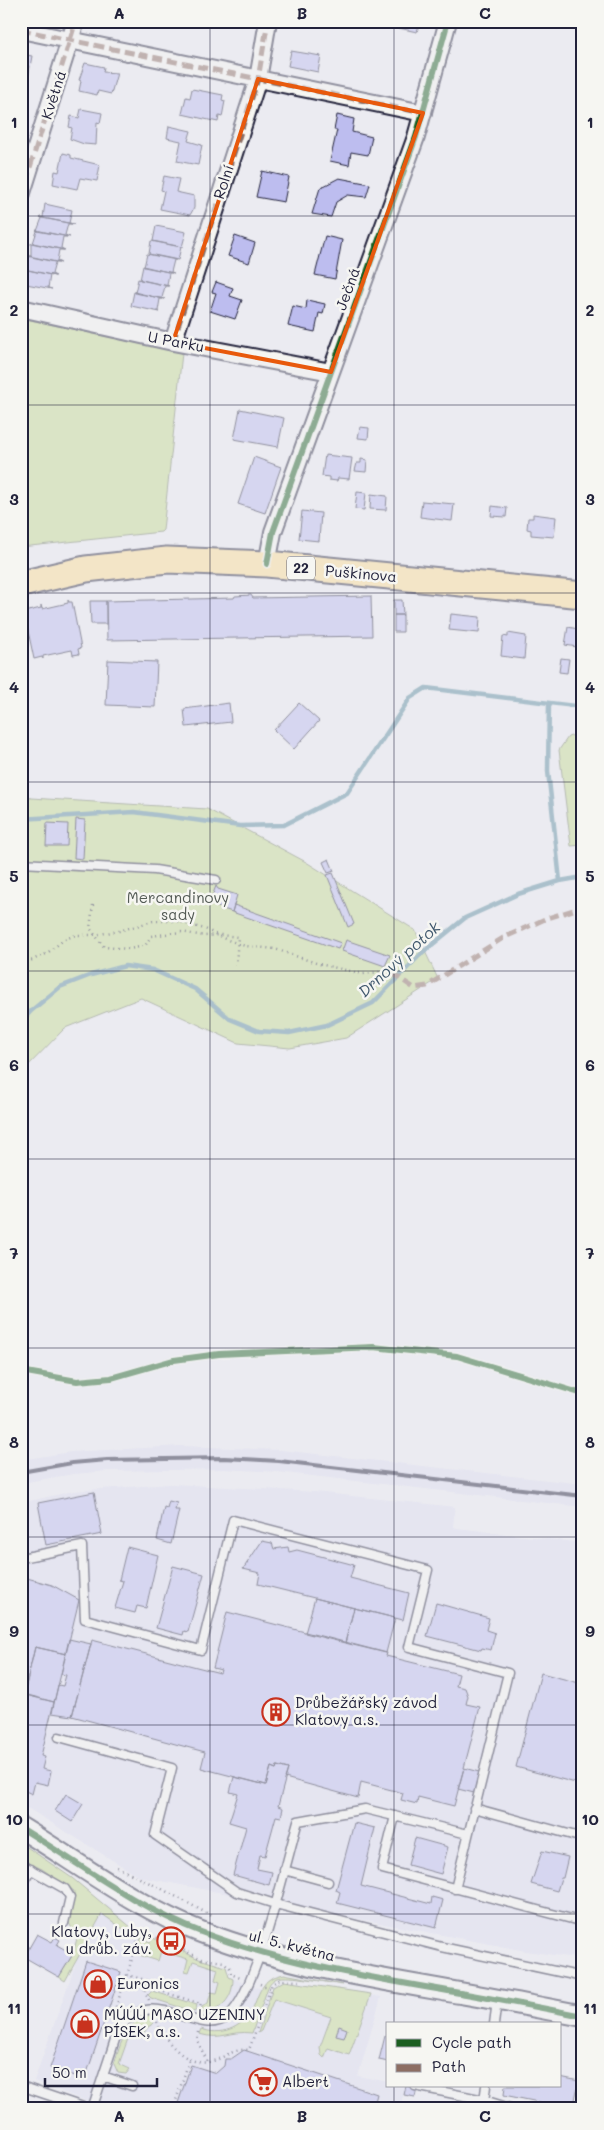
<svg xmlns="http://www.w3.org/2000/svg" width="604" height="2130" font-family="Mali,sans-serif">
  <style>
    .built { fill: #ddddf0 }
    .green { fill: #c6dc92; stroke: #747f66 }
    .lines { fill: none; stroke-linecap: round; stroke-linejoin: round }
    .stream { stroke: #5d8d9f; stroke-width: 4.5 }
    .building { fill: #bdbdef; stroke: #22223b }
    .service-casing { stroke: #22223b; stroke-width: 11 }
    .minor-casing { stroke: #22223b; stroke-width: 20 }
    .tertiary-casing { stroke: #22223b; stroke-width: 24 }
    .primary-casing { stroke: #22223b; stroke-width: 29 }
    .path { stroke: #22223b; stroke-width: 2.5; stroke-dasharray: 1 4; stroke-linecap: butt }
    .service { stroke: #f6f6f2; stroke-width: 8 }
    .minor { stroke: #f6f6f2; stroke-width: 16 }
    .tertiary { stroke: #f6f6f2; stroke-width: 20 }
    .primary { stroke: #fdde96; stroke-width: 25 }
    .rail { stroke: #22223b; stroke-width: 4 }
    .path-bridge { stroke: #22223b; stroke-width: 2.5; stroke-dasharray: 1 4; stroke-linecap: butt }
    .quiet { stroke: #8d6e63; stroke-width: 5; stroke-dasharray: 10 5; stroke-linecap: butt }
    .cycleway-casing { stroke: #f6f6f2; stroke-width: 9 }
    .cycleway { stroke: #1b5e20; stroke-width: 6 }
    .marked { fill: none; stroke: #e8590c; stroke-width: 4; stroke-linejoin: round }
    .grid { fill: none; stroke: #22223b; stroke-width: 1; stroke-opacity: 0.55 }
    .labels { text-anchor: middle; stroke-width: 5; stroke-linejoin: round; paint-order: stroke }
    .shield { fill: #f6f6f2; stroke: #626272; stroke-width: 1 }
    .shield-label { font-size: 14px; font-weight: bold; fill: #22223b }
    .street-label { font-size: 15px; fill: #22223b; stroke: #f6f6f2 }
    .park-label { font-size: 15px; fill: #535a55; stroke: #f6f6f2 }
    .poi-label { font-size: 15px; fill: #22223b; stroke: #f6f6f2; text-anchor: start }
    .water-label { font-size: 16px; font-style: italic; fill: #40586d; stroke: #f6f6f2 }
    .neatline { fill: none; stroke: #22223b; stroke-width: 2 }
    .grid-label { font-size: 16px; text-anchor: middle; font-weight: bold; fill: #22223b }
  </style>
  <rect width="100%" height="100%" fill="#ebebf1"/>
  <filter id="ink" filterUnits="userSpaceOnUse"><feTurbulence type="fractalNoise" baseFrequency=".02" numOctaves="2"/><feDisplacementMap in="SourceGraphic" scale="10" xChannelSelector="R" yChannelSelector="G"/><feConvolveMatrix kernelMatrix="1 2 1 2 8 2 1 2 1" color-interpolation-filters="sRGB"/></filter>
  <g filter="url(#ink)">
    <path class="built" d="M182,1446l98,4 303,34v23l-305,-35 -54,-3 -116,2 -35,3 -52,9v-23l50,-8z
      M171,1484l143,8 141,15 -2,19 3,2 127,15v416l-57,-8 -386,-74 -119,-73v-301l53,-12z
      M107,1905l35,33 8,4 3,-4 46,21 27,8 3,10 41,15 4,-8 16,-2 91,15 -23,79 30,6v4h18l-7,23h-315l2,-8 -52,-20 44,-124z"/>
    <path class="green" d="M21,318l161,35 -19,177 -2,2 -140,15z
      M583,732v113l-12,1 -12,-96 9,-13z
      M21,795l10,3 176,11 99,53 109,68 23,49 -92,59 -56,10 -52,-5 -97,-45 -76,30 -44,45z
      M21,1843l51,35 66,55 -2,5 -34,-24 -37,67 -6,-4 14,-23 4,-16 -8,-15 5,-32 -32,-22 -21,-10z
      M141,1938l9,4 3,-4 46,21 27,8 3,10 4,2c0,19 -12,33 -32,34l1,-6 6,-4 3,-11 6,1 3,-11 -5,-2 3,-11 -25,-8 -4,11 -4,-1 3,-12 -27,-8 -3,10 -22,-7z
      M284,1974l59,11c-14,-2 -54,-11 -66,-7 -6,3 -8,6 -10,12l-15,43c-22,-3 -29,8 -53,1l2,-5c19,7 40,0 51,-19 4,-8 6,-18 12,-25 4,-7 12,-9 20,-11z
      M284,1981l87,13 -22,61 -21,-7 -4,10 -3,-3 -1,-8 11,-30 -57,-18 -13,32 -3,2 15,-46z
      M152,1991l45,14 -2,7 -44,-14 -3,-3z
      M151,2015l3,8 -6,4 -7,10 -11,-4 -11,31 11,5 -4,5 -8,-1 -4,-9c7,-21 12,-44 37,-49z"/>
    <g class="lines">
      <path class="stream" d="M549,703l-1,68 12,110
        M21,819l113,-7 106,14 44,-1 63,-32 63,-95 16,-10 157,19
        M21,1022l10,-11 29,-24 31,-12 34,-9 28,4 42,19 35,30 29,12 30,2 38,-8 46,-22 49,-50 43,-35 53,-24 42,-13 23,-4"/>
    </g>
    <path class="building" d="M396,21h24l-3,11 -23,-5z
      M291,51l30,5 -3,16 -30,-6z
      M21,54l11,2 -4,22 -7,-1z
      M85,63l19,4 -1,5 14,1 -6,21 -13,-3 -1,4 -18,-4 2,-10 -2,-1z
      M192,89l31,6 -1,5 3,1 -3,16 -3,-1 -1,6 -36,-8 4,-17 4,1z
      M81,109l21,4 -2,10 -3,-1 -1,23 -12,-1 -14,-5 2,-11 -3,-1 2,-11 8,2z
      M337,115l17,4 -2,13 20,5 -4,18 -17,-3 -2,13 -19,-4 7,-31h-3z
      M169,126l22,5 -3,10 14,4 -4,20 -21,-4 4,-20 -14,-3z
      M63,153l8,2v3l29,7 -3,16 -17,-3 -3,11 -24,-5 2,-13 4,1z
      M262,171l27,6 -5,25 -28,-5z
      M164,176l15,3 -3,13 18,4v12l-4,7 -30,-6 4,-18 -3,-1z
      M339,178l31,6 -4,13 -18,-2 -12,7 -5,15 -19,-3 8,-26z
      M45,204l27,6 -3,13 5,1 -32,-6 1,-1z
      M40,217l32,7h-4l-3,11 5,2 -33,-6 5,-13z
      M156,226l30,6 -4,15 -29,-6z
      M36,230l32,7h-5l-2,11 4,2 -32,-7 4,-12z
      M235,236l20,7 -6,20 -21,-7z
      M325,236l17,4 -7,39 -20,-4z
      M151,241l30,6 -3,13 -29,-6z
      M31,243l33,7h-5l-2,11 4,2 -32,-7h2z
      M147,254l29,6h-2l-3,12 3,1 -30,-6z
      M27,256l32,7h-4l-3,11 4,2 -32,-7h2z
      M143,266l29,7h-3l-2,12 2,1 -29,-6z
      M23,269l32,7 -5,-1 -2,13 4,1 -31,-6z
      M138,279l30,7h-3l-3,12 3,1 -30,-6z
      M216,282l17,6 -3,8 12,4 -7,19 -25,-8 6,-18 -4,-1z
      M134,292l29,7h-3l-2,12 2,1 -29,-6z
      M307,300l18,4 -2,10 -4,-1 -4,19 -27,-6 5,-20 13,3z
      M240,409l44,9 -6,29 -44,-8z
      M360,427l9,1 -1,11 -10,-1z
      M325,455l27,3 -3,21 -11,-1 -1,3 -8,-1v-3l-7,-1z
      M254,457l27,10 -16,46 -27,-9z
      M361,459l6,1 -1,12 -11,-1 2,-8h4z
      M357,492l9,1 -2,17 -9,-1z
      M371,494l16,2 -1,14 -16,-1z
      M422,501l32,3 -2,17 -32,-4z
      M492,506l15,2 -1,9 -15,-1z
      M302,511l19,2 -2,28 -20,-2z
      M533,514l23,3 -2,20 -23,-2v-5l-4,-1 1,-11h5z
      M251,595l2,3 118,-2 1,40 -265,4 -1,-39 128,-3 1,-2z
      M68,600l1,2h3l9,46 -3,1 1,5 -6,1 -1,-5 -29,6v3l-1,-2 -8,2 -10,-47 17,-4v-3l1,4 26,-6z
      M394,600h8l1,15h-9z
      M90,601h16v23h-15z
      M451,614l29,3 -1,16 -30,-3z
      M394,615h9v17h-9z
      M568,627l15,3v18l-18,-3z
      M508,633l18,3 -2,23 -23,-3 2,-20 5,1z
      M561,658l8,1 -2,14 -8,-1z
      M108,660l49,2 -2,45 -49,-2z
      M229,703l2,19 -45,5 -2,-18z
      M299,703l20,18 -25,28 -20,-19z
      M76,819l9,1 -2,39 -9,-1z
      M47,823l21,1 -1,22h-21z
      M329,859l5,12 -6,2 -5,-11z
      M333,873l21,51 -6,3 -21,-52z
      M216,886l2,3 19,6 -5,17 -23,-8z
      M234,905l107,38 -3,6 -106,-37z
      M346,940l44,15 -5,11 -43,-15z
      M94,1492l8,42 -56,11 -8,-42z
      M169,1501l8,2 -2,7h4l-8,34 -14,-4 7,-33 3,1z
      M262,1541l10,2 2,6 14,-2 1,5 8,-2 50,13 7,2 -4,13 59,15 -6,27 -145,-36 2,-11 -17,-4z
      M127,1547l31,8 -12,53 -9,-2 -2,7 -20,-5 8,-27 -4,-1z
      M173,1566l31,8 -16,58 -4,-1 -1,4 -27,-7z
      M27,1578l25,7 27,15 -13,54 -31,-7 -11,47h-3v-93z
      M315,1598l39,10 -9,35 -40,-10z
      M436,1603l53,15 -3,12 9,3 -4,17 -9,-2 -1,2 -54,-14z
      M354,1608l41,10 -9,35 -41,-10z
      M227,1612l160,41 -1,3 73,18 -3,12 9,2 3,8 -2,8 14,3 -26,99 -36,-9 -1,7 -16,-4 2,-7 -42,-11 -3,16 -73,-20 3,-9 -11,-3 -1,3 -5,-2 -5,18 -65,-17 4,-16 -133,-36 20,-76 128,33 1,-3 -8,-2z
      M69,1639l22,5 -19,72 -20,-3 6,-28 5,1 3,-11 -5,-1z
      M35,1647l31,7 -12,48 -30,-8z
      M541,1673l42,11v101l-67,-18z
      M21,1694l33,8 -13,54 4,1 -3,12 9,2 -3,14 -13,-3 -3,12 -11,-5z
      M277,1766l11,3 -10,37 5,2 -2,9 -5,-1 -11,40 -5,-1 -3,14 15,3 -3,13 -36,-10 13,-48 -17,-5 9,-28 -8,-2 4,-15 32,8 5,-18 5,2z
      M464,1768l15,4 -5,21 -16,-4z
      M66,1794l17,10 -11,18 -17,-11z
      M354,1823l21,5 -14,58 70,18 1,-7 11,3 -7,28 -99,-25 3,-11 -4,-2z
      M415,1838l33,9 -7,27 -33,-9z
      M542,1851l26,6 -5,21h-2l-4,13 -26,-7z
      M37,1934l15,8 3,-5 5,3 -3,5 16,9 -14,23 -35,-20z
      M86,1961l35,11 -36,107 -35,-11z
      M339,2026l8,3 -3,9 -8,-2z
      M385,2036h3v26l-9,-2z
      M244,2050l133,44 -4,15h-197l15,-44 25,8 8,-7 1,-7h6z
      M560,2077l19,4 -6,28 -69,-14 1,-9h55z
      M406,2086l11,3 -2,8 -11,-2z"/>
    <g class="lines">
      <g class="service-casing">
        <path id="service" d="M21,863l134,7 61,10
          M21,1558l61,-12 3,73 116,31 32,-130 195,50 -19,77 99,26 -53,216
          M59,1737l113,31 -17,67 82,57 38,12 167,43 141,30
          M474,1808l109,30
          M395,1816l-13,53 201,53
          M21,1864l44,25 5,8 -6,26
          M284,1870l44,12
          M21,1888l10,-19
          M494,2024l3,-23
          M103,2076l29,10
          M21,2086l68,23
          M415,2086l69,14 29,9
          M92,2109c6,-18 12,-36 18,-54 3,-8 5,-18 9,-25 33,-50 77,10 108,-13 30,-23 59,-155 71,-196l67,-12 103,25
          M483,2109l3,-23"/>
      </g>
      <g class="minor-casing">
        <path id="minor" d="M21,30l402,83
          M21,196l55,-175
          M21,308l152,34 158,30
          M173,342l85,-263 10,-58
          M267,564l6,-32 143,-395 32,-116"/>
      </g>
      <g class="tertiary-casing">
        <path id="tertiary" d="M21,1828c59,36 115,79 180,104 83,32 172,46 259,61 41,7 82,15 123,23"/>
      </g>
      <g class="primary-casing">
        <path id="primary" d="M21,584l65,-15 81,-9 100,4 316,31"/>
      </g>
      <path class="path" d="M21,937l2,27
        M21,975l2,-11 23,-10 19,-15 11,-4h17l26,-4 34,-10h23l29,8 20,10 20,7 30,3 44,15 44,10 24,-3 5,2
        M117,1867l43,21 52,28
        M260,1984l10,4
        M145,1986l56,18 -2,7
        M149,2000l-4,-9 1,-11 -19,-5 14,-45 61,29 22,3 6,6 1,6 9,4
        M111,2021l16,-46
        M157,2022c8,20 31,47 56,39 13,-4 21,-13 36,-11l23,-66 7,-4 21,1
        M198,2032l-1,8 10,21
        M173,2109l17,-51"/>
      <use href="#service" class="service"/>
      <use href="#minor" class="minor"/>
      <use href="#tertiary" class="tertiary"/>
      <use href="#primary" class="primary"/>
      <path class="rail" d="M21,1472l51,-9 35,-3 117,-2 55,3 304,35"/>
      <path class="path-bridge" d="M93,905l-3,23 14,19 25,2 16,-3 6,-10 30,-4 23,4 17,-1 17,2 -2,28"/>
      <path class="quiet" d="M21,30l402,83
        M21,196l55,-175
        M173,342l85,-263 10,-58
        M392,973l22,15 13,-2 76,-48 42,-19 38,-12"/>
      <g class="cycleway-casing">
        <path id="cycleway" d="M267,564l6,-32 143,-395 32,-116
          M21,1371l56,10 34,-3 63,-18 45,-6 154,-7 84,9 126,38
          M21,1828c59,36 115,79 180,104 83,32 172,46 259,61 41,7 82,15 123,23"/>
      </g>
      <use href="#cycleway" class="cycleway"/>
    </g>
  </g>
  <path d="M0 0H604V2130H0ZM258,79l165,34 -92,259 -158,-30z" fill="#ebebf1" fill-opacity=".55" fill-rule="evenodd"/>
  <path class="marked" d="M258,79l165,34 -92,259 -158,-30z"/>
  <path class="grid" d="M210,21v2088M394,21v2003M21,216h562M21,405h562M21,593h562M21,782h562M21,971h562M21,1159h562M21,1348h562M21,1537h562M21,1725h562M21,1914h562M394,2086v23"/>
  <defs>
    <g id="building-ring" transform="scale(1.4375)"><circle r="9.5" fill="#f6f6f2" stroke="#c8321e" stroke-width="1.5"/><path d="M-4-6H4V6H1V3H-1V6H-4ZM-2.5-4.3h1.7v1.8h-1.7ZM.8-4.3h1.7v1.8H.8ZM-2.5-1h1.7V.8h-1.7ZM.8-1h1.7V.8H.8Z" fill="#c8321e"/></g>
    <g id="bus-ring" transform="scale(1.4375)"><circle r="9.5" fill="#f6f6f2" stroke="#c8321e" stroke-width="1.5"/><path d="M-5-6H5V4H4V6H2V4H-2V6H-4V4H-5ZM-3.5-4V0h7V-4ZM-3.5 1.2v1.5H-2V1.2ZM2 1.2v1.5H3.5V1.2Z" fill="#c8321e"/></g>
    <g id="shop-ring" transform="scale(1.4375)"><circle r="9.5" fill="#f6f6f2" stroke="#c8321e" stroke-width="1.5"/><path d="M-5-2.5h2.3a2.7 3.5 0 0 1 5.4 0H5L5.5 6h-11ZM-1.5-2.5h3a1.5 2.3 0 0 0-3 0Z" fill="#c8321e"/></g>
    <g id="supermarket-ring" transform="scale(1.4375)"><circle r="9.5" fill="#f6f6f2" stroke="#c8321e" stroke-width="1.5"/><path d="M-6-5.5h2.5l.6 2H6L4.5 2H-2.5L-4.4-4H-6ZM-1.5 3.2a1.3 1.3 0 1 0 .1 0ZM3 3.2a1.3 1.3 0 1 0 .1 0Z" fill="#c8321e"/></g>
  </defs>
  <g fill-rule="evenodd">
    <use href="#building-ring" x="276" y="1712"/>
    <use href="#bus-ring" x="171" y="1941"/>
    <use href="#shop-ring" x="98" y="1984"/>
    <use href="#shop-ring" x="85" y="2024"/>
    <use href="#supermarket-ring" x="263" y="2082"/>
  </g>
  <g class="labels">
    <rect class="shield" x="287" y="556.5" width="28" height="23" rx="4"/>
    <g class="shield-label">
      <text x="301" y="573">22</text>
    </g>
    <g class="street-label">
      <text transform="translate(54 95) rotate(-72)" y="5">Květná</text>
      <text transform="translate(224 182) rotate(-72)" y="5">Rolní</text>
      <text transform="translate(348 289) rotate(-70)" y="5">Ječná</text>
      <text transform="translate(176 342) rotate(11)" y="5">U Parku</text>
      <text transform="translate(361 574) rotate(5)" y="5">Puškinova</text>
      <text transform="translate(292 1946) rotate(14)" y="5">ul. 5. května</text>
    </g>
    <g class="park-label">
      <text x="178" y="903">Mercandinovy<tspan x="178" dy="17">sady</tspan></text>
    </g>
    <g class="poi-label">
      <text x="295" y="1708">Drůbežářský závod<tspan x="295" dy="17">Klatovy a.s.</tspan></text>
      <text x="152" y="1937" text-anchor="end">Klatovy, Luby,<tspan x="152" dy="17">u drůb. záv.</tspan></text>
      <text x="117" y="1989">Euronics</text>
      <text x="104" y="2020">MÚÚÚ MASO UZENINY<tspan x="104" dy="17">PÍSEK, a.s.</tspan></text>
      <text x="282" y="2087">Albert</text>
    </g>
    <g class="water-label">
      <text transform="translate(399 959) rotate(-42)" y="6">Drnový potok</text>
    </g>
  </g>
  <rect width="604" height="2130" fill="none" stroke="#f6f6f2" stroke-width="55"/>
  <rect x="386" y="2022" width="175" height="65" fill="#f6f6f2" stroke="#a1a1a9"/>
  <rect x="396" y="2039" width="25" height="8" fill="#1b5e20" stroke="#a1a1a9"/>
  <text x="432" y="2048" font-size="15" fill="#22223b">Cycle path</text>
  <rect x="396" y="2064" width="25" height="8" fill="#8d6e63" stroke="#a1a1a9"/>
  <text x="432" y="2072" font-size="15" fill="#22223b">Path</text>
  <path d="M45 2078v8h112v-8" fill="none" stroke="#22223b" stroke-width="2.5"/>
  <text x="52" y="2078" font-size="15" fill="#22223b" stroke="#f6f6f2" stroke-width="4" paint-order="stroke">50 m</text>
  <rect x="28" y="28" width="548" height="2074" class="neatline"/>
  <g class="grid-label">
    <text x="119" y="19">A</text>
    <text x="302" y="19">B</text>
    <text x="485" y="19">C</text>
    <text x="14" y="128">1</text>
    <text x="590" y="128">1</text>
    <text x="14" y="316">2</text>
    <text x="590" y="316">2</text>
    <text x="14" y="505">3</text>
    <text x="590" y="505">3</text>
    <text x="14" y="693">4</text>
    <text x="590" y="693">4</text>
    <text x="14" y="882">5</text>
    <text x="590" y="882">5</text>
    <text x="14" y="1071">6</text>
    <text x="590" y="1071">6</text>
    <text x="14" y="1259">7</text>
    <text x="590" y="1259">7</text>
    <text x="14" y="1448">8</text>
    <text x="590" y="1448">8</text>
    <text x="14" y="1637">9</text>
    <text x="590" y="1637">9</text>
    <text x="14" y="1825">10</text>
    <text x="590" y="1825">10</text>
    <text x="14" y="2014">11</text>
    <text x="590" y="2014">11</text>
    <text x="119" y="2122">A</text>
    <text x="302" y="2122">B</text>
    <text x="485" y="2122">C</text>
  </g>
</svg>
